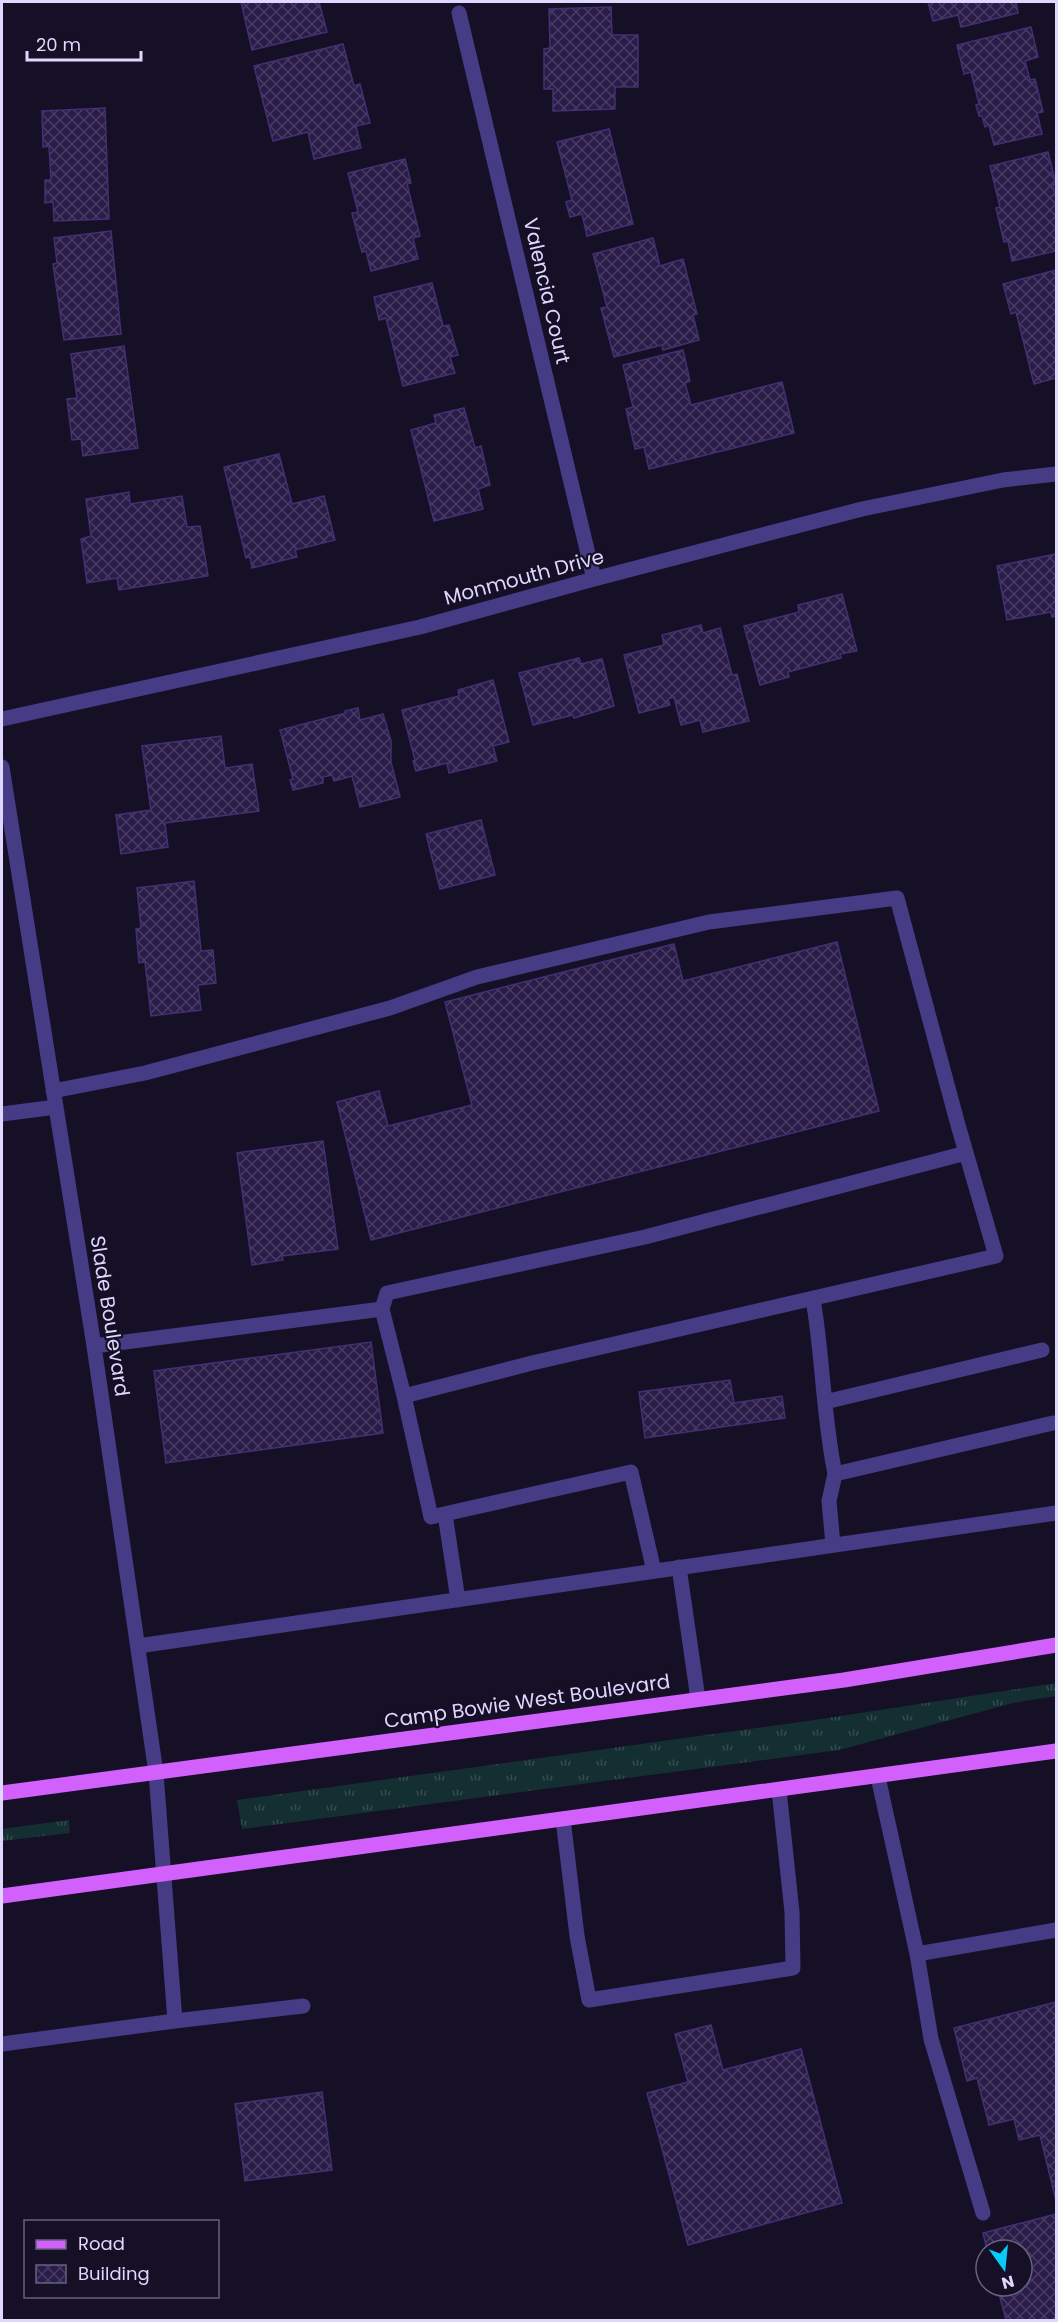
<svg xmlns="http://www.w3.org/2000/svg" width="1058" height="2322" font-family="Poppins,sans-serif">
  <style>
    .grass { fill: url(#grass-tufts) }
    .building { fill: url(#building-cross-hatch); stroke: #432f73; stroke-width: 1.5 }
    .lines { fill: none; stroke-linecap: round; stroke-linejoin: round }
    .minor { stroke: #463c85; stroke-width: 15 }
    .major { stroke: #d160fc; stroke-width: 15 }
    .labels { text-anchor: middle; stroke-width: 4.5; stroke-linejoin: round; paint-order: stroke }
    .street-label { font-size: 20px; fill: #dfd7fe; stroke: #161027 }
  </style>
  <defs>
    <pattern id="grass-tufts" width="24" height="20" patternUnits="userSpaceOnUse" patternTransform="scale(1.5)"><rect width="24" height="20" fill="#132f31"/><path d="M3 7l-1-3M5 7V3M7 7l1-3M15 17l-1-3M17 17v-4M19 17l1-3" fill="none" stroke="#354c50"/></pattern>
    <pattern id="building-cross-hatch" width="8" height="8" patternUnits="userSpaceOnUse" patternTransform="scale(1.5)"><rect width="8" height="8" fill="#291c48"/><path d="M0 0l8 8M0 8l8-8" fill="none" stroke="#483c63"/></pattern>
  </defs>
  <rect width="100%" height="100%" fill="#161027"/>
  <path class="grass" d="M1056,1683v13l-43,7 -174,47 -597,79 -5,-29 578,-80z
    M69,1820l1,13 -68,8v-12z"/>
  <path class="building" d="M241,2h78l8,30 -75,18z
    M928,2h88l2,11 -57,14 -3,-12 -25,6z
    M611,7l1,28h26v52h-23v22l-62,2v-22h-9v-40l6,-1 -1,-39z
    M1031,27l7,30 -13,4 5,19 5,-1 8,33 -6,1 5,21 -48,11 -5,-20 -4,2 -3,-11h-3l-3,-11 3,-1 -8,-32 -7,2 -7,-29z
    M343,44l11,42 6,-2 10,39 -14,3 5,22 -47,11 -6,-27 -35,9 -19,-75z
    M105,108l4,111 -55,2 -1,-19 -8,1v-23h6l-2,-34 -6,1 -1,-36z
    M609,129l24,95 -46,12 -5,-22 -12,3 -4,-15 6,-2 -15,-58z
    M1048,152l8,32 -3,1 3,15v51l-44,10 -4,-20 -4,1 -8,-34 4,-1 -10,-41z
    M405,159l6,24 -4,1 13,52 -7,2 5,21 -47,12 -5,-20 -4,1 -10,-39 6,-1 -10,-39z
    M111,231l10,103 -57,6 -11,-76 4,-1 -3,-25z
    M653,238l7,28 23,-7 14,55 -4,1 6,25 -36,10 -1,-5 -48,12 -13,-49 6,-1 -14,-53z
    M1056,270v108l-22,6 -18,-72 -5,2 -8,-30z
    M432,283l11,43 6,-1 9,30 -8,2 5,16 -52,13 -17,-68 -7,2 -5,-23z
    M124,346l14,102 -55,8 -2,-17 -9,1 -5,-41 10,-1 -6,-44z
    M683,350l7,31 -5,2 6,22 91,-23 12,51 -145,36 -5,-22 -9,2 -9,-40 7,-2 -10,-42z
    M464,408l11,40 6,-2 9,39 -12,4 5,20 -49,12 -23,-91 25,-7 -2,-8z
    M279,454l13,50 32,-8 11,44 -40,10 2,7 -45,11 -2,-11 -4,1 -22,-91z
    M129,492l1,12 52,-8 5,31 13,-1 8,50 -89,14 -2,-12 -30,5 -6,-44 10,-3 -5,-37z
    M1056,554v62l-4,1 -1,-5 -44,8 -10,-54z
    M842,594l15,57 -17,3 1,4 -53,14 1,5 -29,8 -16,-59 55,-14 -1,-7z
    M701,625l2,8 17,-5 12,47 5,-1 12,47 -46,11 -3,-12 -19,5 -7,-28 -6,2 2,6 -31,8 -15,-58 40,-10 -2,-10z
    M579,658l2,6 21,-5 12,47 -40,12 -1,-3 -40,10 -14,-52z
    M493,680l16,62 -16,4 4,15 -48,12 -2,-10 -31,8 -3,-10 2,-1 -13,-50 57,-14 -1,-6z
    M358,708l2,12 23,-6 8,27v21l9,35 -40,10 -8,-31 -18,5 -2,-6 -9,2v6l-30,7 -3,-10 3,-1 -13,-49 66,-17 -1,-2z
    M221,736l4,32 27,-4 7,47 -94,12 3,24 -47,7 -5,-39 35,-5 -9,-64z
    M481,820l14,55 -55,14 -14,-55z
    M194,881l7,70 12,-1 3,33 -18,2 3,25 -50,6 -6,-54 -6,1 -3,-34 5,-1 -4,-40z
    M837,942l42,169 -508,129 -34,-138 42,-11 9,35 84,-21 -27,-103 229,-58 9,37z
    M323,1141l15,108 -56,7 1,4 -31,5 -15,-112z
    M371,1342l12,91 -217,30 -12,-92z
    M730,1380l4,23 48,-7 3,22 -140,20 -6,-46z
    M1056,2002v199l-16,-66 -21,5 -5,-21 -25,6 -12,-47 -10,3 -13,-53z
    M711,2025l12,45 78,-21 41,154 -154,42 -41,-152 41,-11 -13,-48z
    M322,2092l10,78 -87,11 -10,-77z
    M1056,2214v106h-50l-9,-34h25v-36h-35l-4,-17z"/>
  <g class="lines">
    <path class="minor" d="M459,13l135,566
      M2,719l418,-92 174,-48 268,-70 141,-29 53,-6
      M2,767l92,579 62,427 19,248 -173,23
      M53,1091l92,-18 245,-65 87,-31 232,-55 188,-24 61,227 38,131 -464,107 -128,33 -22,-87 -288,37
      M2,1114l54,-7
      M813,1299c10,58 10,117 22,175l218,-51
      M382,1309l5,-16 258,-56 321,-84
      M404,1396l27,121 200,-45 23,99
      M825,1402l217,-52
      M445,1514l13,86
      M833,1545l-4,-44 6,-27
      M679,1567l19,132
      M138,1646l918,-133
      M878,1777l39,177 139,-24
      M563,1819l14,117 12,64 204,-32 -1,-56 -13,-122
      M917,1954l14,85 52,174
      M175,2021l128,-15"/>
    <path class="major" d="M2,1793l842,-113 212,-35
      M2,1896l1054,-145"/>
  </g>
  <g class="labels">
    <g class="street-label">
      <text transform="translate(547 291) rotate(77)" y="7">Valencia Court</text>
      <text transform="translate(524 577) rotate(-15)" y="7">Monmouth Drive</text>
      <text transform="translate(110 1316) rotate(81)" y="7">Slade Boulevard</text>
      <text transform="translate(527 1701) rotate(-8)" y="7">Camp Bowie West Boulevard</text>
    </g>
  </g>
  <rect width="1058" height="2322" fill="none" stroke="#dfd7fe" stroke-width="6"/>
  <rect x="24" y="2220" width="195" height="78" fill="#161027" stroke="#66607d" stroke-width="1.5"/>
  <rect x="36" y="2240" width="30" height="9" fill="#d160fc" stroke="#66607d" stroke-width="1.5"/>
  <text x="78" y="2250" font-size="18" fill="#dfd7fe">Road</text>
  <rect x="36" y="2265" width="30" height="18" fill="url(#building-cross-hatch)" stroke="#66607d" stroke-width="1.5"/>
  <text x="78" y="2280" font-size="18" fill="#dfd7fe">Building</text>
  <g transform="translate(1004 2268) rotate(165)"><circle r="28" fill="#161027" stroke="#66607d" stroke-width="1.5"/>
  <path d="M0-4.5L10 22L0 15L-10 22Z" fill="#06cbfb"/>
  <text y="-9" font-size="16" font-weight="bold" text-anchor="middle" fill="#dfd7fe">N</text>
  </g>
  <path d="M27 51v9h114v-9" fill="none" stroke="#dfd7fe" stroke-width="3"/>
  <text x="36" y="51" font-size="18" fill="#dfd7fe" stroke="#161027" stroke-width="4.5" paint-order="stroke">20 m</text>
</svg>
